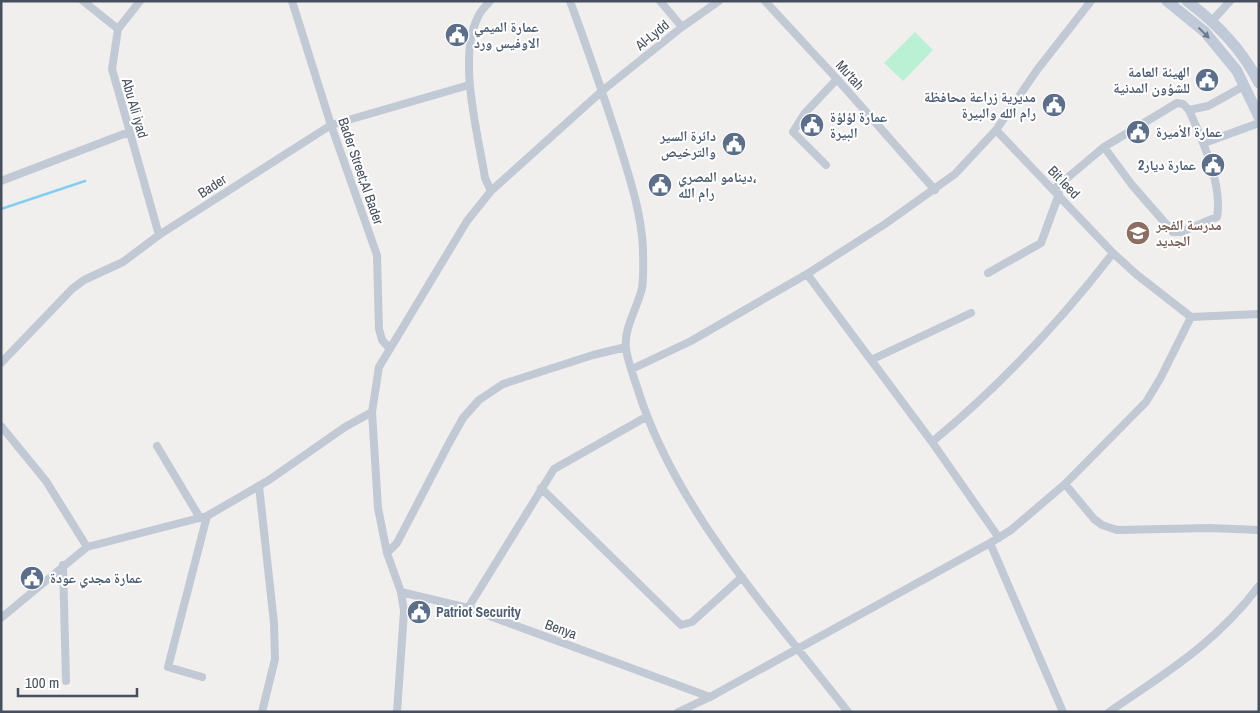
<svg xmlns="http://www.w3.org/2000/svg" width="1260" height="713" font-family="'Archivo Narrow','Noto Naskh Arabic',sans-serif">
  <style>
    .green { fill: #baf1d5 }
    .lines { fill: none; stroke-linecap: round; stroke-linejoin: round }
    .stream { stroke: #84cff1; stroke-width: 2.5 }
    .street { stroke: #c1c9d4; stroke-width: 8 }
    .secondary { stroke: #bfc9d8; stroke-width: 11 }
    .oneway { fill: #707a88 }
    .labels { text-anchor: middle; stroke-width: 4; stroke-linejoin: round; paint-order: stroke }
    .service-label { font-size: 14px; font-weight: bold; fill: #4e5e75; stroke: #fff; text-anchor: start }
    .street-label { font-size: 14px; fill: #454f5d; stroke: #fff }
    .education-label { font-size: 14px; font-weight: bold; fill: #785e54; stroke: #fff; text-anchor: start }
  </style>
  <rect width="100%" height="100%" fill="#f1eeee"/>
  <path class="green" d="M915,32l18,18 -30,31 -19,-18z"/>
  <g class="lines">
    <path class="stream" d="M1,209l84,-28"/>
    <path class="street" d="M83,1l35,28 -6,40 47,166
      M292,1l39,124 46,130 2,74 3,11 8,9
      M490,1c-4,5 -10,10 -12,16 -21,40 0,117 7,161l6,13
      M570,1c17,46 33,93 48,139 11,36 23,71 25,108 0,13 1,28 -1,40 -4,19 -19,41 -16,61 2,13 7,26 11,38 37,121 134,226 211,325
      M660,1l22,26
      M765,1l72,78 98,111
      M1212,21l18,-20
      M118,29l22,-28
      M996,130l117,123 23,21 55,43 68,-3
      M1204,143l55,-20
      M1104,147l73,-44 6,1 6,6 19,-4 36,-20
      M826,165l-33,-33 12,-19 32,-34
      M1,181l128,-49
      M1054,189l50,-42 28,38 41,47h8l36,-15c6,-32 -15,-78 -28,-107
      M988,273l53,-30 18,-49
      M807,274l125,168 67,96
      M871,360l100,-47
      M1,363l71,-74 12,-9 39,-18 36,-27 172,-110 138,-40
      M632,369l59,-28 116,-67 78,-50 70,-50 41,-44 41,-60 54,-69
      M1,426l45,55 41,66 120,-31 62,-36 76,-53 27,-15
      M932,442c68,-56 127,-119 181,-189
      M157,446l43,72
      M1065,484l29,35 8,6 15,5 93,-2 49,2
      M259,486l15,137 1,36 -13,53
      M541,488l140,137 11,-3 50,-45
      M990,543l73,169
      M387,553l10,-10 52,-100 14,-25 16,-18 24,-16 90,-29 33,-8
      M63,565l3,116
      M401,592l67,16 242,89
      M468,608l86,-139 92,-52
      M1,618l86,-71
      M202,677l-34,-10 39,-151
      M397,712l7,-101 -3,-19 -14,-39 -9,-45 -6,-96 7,-45 88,-146 24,-30 111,-100 80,-64 37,-26
      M678,712l32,-15 280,-154 21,-13 54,-46 81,-82 14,-23 31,-62
      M1109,712c58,-40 106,-68 150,-126"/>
    <path class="secondary" d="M1167,1l38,31 32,39 22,46
      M1187,1c30,23 55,48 72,82"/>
  </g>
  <defs><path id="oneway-solid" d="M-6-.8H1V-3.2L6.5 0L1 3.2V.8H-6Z" transform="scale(1.25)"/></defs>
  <use class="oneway" href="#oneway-solid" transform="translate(1204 33) rotate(44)"/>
  <defs>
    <g id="civic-disc" transform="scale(1.25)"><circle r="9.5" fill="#5c6f8a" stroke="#fff"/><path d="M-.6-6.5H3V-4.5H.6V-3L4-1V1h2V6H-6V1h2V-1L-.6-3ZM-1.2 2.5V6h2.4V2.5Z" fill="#fff"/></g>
    <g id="school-disc" transform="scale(1.25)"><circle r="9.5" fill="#8d6e63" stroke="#fff"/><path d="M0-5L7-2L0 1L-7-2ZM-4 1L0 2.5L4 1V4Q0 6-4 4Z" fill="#fff"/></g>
  </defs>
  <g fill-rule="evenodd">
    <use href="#civic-disc" x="457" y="35"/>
    <use href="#civic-disc" x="1207" y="80"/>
    <use href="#civic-disc" x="1054" y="105"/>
    <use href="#civic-disc" x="812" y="125"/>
    <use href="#civic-disc" x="1138" y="132"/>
    <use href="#civic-disc" x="734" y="144"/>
    <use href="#civic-disc" x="1213" y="165"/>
    <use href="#civic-disc" x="660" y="185"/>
    <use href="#school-disc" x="1138" y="233"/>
    <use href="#civic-disc" x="32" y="578"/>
    <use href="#civic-disc" x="419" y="612"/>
  </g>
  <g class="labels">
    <g class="service-label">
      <text x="474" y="32">عمارة الميمي<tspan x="474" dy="16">الاوفيس ورد</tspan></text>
      <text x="1190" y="77" text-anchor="end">الهيئة العامة<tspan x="1190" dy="16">للشؤون المدنية</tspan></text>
      <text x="1036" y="102" text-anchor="end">مديرية زراعة محافظة<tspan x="1036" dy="16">رام الله والبيرة</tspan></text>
      <text x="830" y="122">عمارة لؤلؤة<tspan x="830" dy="16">البيرة</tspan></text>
      <text x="1156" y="137">عمارة الأميرة</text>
      <text x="716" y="141" text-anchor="end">دائرة السير<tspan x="716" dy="16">والترخيص</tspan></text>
      <text x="1196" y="170" text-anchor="end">عمارة ديار2</text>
      <text x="678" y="182">دينامو المصري،<tspan x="678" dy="16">رام الله</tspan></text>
      <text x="50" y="583">عمارة مجدي عودة</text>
      <text x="436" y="617">Patriot Security</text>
    </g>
    <g class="street-label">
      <text transform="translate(652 35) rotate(-39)" y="5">Al-Lydd</text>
      <text transform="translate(850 75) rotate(48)" y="5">Mu'tah</text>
      <text transform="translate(135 108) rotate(74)" y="5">Abu Ali iyad</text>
      <text transform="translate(361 171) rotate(71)" y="5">Bader Street;Al Bader</text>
      <text transform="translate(1064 182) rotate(46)" y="5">Bit leed</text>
      <text transform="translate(212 186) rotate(-33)" y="5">Bader</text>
      <text transform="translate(561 629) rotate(20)" y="5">Benya</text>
    </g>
    <g class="education-label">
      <text x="1156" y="230">مدرسة الفجر<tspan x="1156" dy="16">الجديد</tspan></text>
    </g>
  </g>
  <rect width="1260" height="713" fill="none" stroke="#454f5d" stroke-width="5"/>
  <path d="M18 688v8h119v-8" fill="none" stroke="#454f5d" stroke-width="2.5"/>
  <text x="25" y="688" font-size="15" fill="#454f5d" stroke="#ffffff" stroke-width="4" paint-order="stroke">100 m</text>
</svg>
